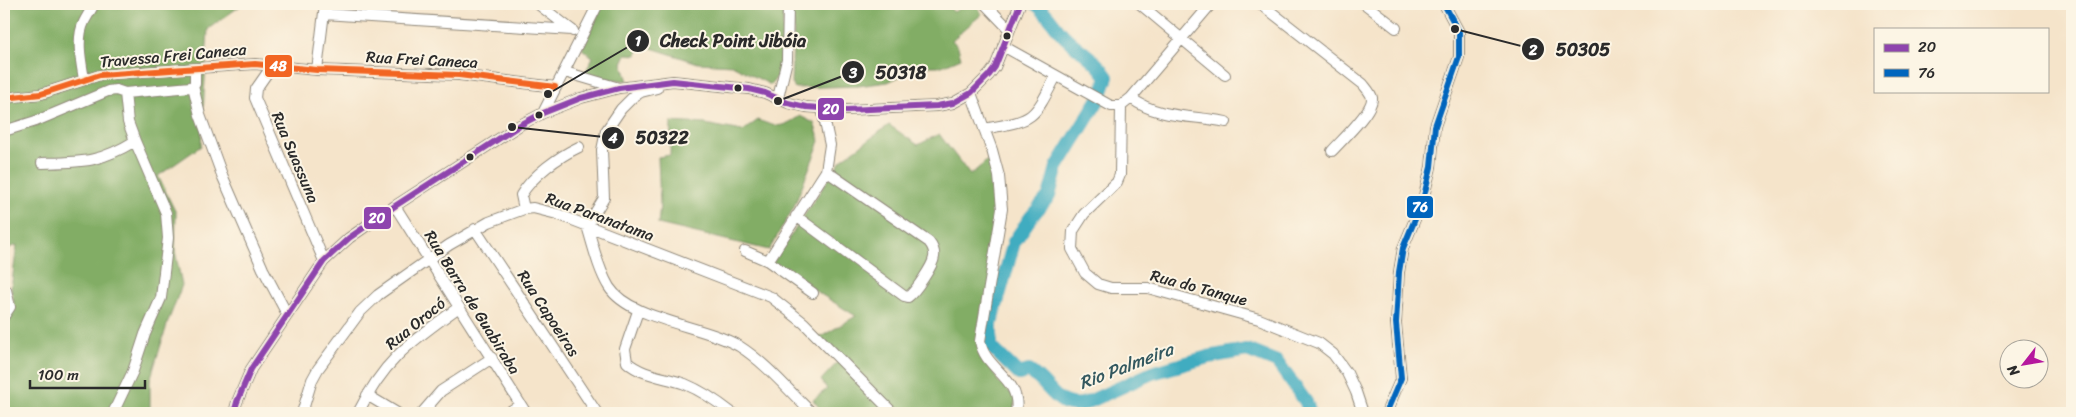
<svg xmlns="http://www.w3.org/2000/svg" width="2076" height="417" font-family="Sriracha,sans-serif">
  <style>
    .forest { fill: #82ad65; stroke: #566c48 }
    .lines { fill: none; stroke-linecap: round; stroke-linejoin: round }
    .river { stroke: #41acc0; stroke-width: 14 }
    .minor-casing { stroke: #90887a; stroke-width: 12 }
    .minor { stroke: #fff; stroke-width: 10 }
    .bus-1-casing { stroke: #fcf5e5; stroke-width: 10 }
    .bus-2-casing { stroke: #fcf5e5; stroke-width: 10 }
    .bus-3-casing { stroke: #fcf5e5; stroke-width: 10 }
    .bus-1 { stroke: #8e44ad; stroke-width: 6 }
    .bus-2 { stroke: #0065bd; stroke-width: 6 }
    .bus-3 { stroke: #f26522; stroke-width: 6 }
    .bus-dot { fill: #2b2b2b; stroke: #fcf5e5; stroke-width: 2 }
    .labels { text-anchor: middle; stroke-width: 4; stroke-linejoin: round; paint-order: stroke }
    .street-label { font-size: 16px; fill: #2b2b2b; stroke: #fcf5e5 }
    .water-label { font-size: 18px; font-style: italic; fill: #33585f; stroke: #fcf5e5 }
    .leader { fill: none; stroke: #2b2b2b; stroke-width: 2 }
    .callout-dot { fill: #2b2b2b; stroke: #fcf5e5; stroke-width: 2 }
    .mark-label { font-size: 15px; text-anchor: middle; font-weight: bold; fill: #fff }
    .callout-label { font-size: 18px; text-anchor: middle; font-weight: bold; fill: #2b2b2b; stroke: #fcf5e5; stroke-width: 4; stroke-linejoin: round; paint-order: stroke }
    .line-badge { stroke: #fcf5e5; stroke-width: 2 }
    .badge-label { font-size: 14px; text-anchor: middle; font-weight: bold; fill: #fff }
  </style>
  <rect width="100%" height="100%" fill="#fcf5e5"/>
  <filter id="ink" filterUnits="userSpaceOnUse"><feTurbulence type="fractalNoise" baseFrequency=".02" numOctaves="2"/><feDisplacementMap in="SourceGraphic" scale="10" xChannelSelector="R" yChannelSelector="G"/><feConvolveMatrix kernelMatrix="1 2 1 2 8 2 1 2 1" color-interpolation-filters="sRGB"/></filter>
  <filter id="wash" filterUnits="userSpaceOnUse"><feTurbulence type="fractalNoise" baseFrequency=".0096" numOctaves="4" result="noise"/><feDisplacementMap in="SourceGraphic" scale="20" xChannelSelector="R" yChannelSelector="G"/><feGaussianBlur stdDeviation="1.12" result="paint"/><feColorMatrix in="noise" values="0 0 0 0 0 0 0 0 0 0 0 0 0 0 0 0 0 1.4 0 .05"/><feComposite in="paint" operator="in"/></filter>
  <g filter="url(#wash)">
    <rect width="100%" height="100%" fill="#f5e4ca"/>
    <path class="forest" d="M4,4h239l-35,25 -7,117 -43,30 18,37 -1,38 7,34 -14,37 -18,58v33h-146v-93l10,-17 -3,-14 6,-44 -13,5z
      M603,4h180v64l-12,17 -39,-20 -34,-2 -59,-19 -2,11 -11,-1 -4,9 6,18 -28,-3 -15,-5 8,-16 -11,-8z
      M788,4h157l9,8 11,-8h10l7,10 -30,26 6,7 3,11 -19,8h-20l-34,16 -30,4 -63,2 -4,-6 3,-57z
      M800,116l14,7 6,18 -27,68 -24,41 -111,-26 2,-19 -2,-48 12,-2 1,-33 34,2 38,7 15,-11c20,8 23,8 42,-4z
      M889,125l29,20 21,-11 31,41 24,-20 8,50 -21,145 17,31 18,17 -3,15h-195l3,-3 -8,-10 14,-11 -6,-9 19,-20 -21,-22 37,-22 -84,-52 69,-104z"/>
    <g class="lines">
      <path class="river" d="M1036,4c12,9 18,22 28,32 15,15 32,23 43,41l-7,20 -43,70 -8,29 -18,21 -17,25 -23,82v23l28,27 10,-3c23,14 26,40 57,32l66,-30 56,-16 39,-7 30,12 29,40 4,11"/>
    </g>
  </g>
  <g filter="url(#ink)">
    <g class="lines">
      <g class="minor-casing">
        <path id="minor" d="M538,4l35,27
          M985,4l24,25
          M1140,4l85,71
          M1261,4l102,80c3,4 8,9 9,14 1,13 -31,43 -40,53
          M1365,4l31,24
          M324,14l248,16
          M1003,46l108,60h10l10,-8 80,-94
          M272,66l-16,23 -1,9 69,163
          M317,70l8,-66
          M565,72l54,16
          M84,79c-3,-17 -8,-41 0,-57 3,-6 7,-12 10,-18
          M193,86l7,29 22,60 41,94 24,45
          M657,88l-16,4 -8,5 -12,12 -15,22 -4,19 2,48 -17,28c6,19 11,43 22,61 21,33 94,38 130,59 27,17 50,45 73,67
          M971,93l21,57 7,26 3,33 -22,132c5,30 42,36 36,72
          M4,98l37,-4 59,-19 155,-11 62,6 142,5 96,12
          M778,98l9,-38 1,-56
          M1131,98c27,21 63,17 95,24
          M1121,106l-1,69 -3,7 -33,32 -11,17 -1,18 13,24 13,11 13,4h37l111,31 60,24 14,11 14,19 9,19 7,21
          M543,113l55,-109
          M984,129c51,-10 48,-7 72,-53
          M4,131l32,-10 72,-30 8,-1 9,3 66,-6 4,-3v-14
          M42,163c40,-1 57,0 93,-22
          M395,206l131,207
          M524,209l-3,-14c12,-20 37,-38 58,-48
          M796,216l108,80 4,1c7,-5 25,-31 26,-40 1,-6 -1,-10 -5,-15l-103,-71
          M475,229l122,184
          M745,251l23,10 45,32
          M768,261l58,-90 4,-26 -8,-36
          M638,311l-13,38 2,13c15,14 40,15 58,22 17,7 33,18 47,29
          M4,316l6,-9 -4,-17
          M367,395l30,18
          M113,413l20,-42 12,-37 16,-36 7,-60 -2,-25 -31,-72 -7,-19 -3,-29
          M234,413l3,-11 14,-33 73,-108 25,-23 46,-32 125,-81 23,-12 38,-15 38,-10 54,-7 76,8 16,4 23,10 18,4 41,3 90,-4 16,-3 18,-10 18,-18 6,-8 25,-63
          M302,413l10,-33 6,-11 42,-57 18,-17 71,-50 40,-23 35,-13 9,-1 24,6 214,83 33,26 89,90
          M358,413c27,-55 53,-71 101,-106
          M422,413l19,-22 51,-33
          M507,413l13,-8
          M1386,413l15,-35 -5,-55 3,-51 4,-24 20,-48 8,-33 4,-41 24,-69v-25l-15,-28"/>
      </g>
      <use href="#minor" class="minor"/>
      <g class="bus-1-casing">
        <path id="bus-1" d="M234,413l3,-11 14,-33 73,-108 25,-23 46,-32 125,-81 23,-12 38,-15 38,-10 54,-7 76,8 16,4 23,10 18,4 41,3 90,-4 16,-3 18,-10 18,-18 6,-8 25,-63"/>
      </g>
      <g class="bus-2-casing">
        <path id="bus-2" d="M1386,413l15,-35 -5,-55 3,-51 4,-24 20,-48 8,-33 4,-41 24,-69v-25l-15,-28"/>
      </g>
      <g class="bus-3-casing">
        <path id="bus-3" d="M4,98l37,-4 59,-19 155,-11 62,6 142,5 96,12"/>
      </g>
      <use href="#bus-1" class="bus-1"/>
      <use href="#bus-2" class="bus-2"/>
      <use href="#bus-3" class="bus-3"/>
    </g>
  </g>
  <g class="bus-dot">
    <circle cx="1007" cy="36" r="4.5"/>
    <circle cx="738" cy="88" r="4.5"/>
    <circle cx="539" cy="115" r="4.5"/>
    <circle cx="470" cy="157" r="4.5"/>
  </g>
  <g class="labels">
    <g class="street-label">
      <text transform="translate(173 55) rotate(-5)" y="6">Travessa Frei Caneca</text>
      <text transform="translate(422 59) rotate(3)" y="6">Rua Frei Caneca</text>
      <text transform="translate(296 157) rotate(67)" y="6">Rua Suassuna</text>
      <text transform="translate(600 216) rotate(20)" y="6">Rua Paranatama</text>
      <text transform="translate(1199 287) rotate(15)" y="6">Rua do Tanque</text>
      <text transform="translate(473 302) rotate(58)" y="6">Rua Barra de Guabiraba</text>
      <text transform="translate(549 313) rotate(57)" y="6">Rua Capoeiras</text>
      <text transform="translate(415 323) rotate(-39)" y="6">Rua Orocó</text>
    </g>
    <g class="water-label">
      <text transform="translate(1126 366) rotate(-21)" y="6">Rio Palmeira</text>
    </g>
  </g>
  <path class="leader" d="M548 94L638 41M1455 29L1533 49M778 101L853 72M512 127L613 138"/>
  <g class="callout-dot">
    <circle cx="548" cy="94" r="5"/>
    <circle cx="1455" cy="29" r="5"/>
    <circle cx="778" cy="101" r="5"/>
    <circle cx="512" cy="127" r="5"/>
    <circle cx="638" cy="41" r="12"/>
    <circle cx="1533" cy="49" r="12"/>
    <circle cx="853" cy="72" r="12"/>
    <circle cx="613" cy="138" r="12"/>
  </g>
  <g class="mark-label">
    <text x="638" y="46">1</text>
    <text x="1533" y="55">2</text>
    <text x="853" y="78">3</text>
    <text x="613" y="143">4</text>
  </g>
  <g class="callout-label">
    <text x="733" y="47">Check Point Jibóia</text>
    <text x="1583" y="56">50305</text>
    <text x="901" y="79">50318</text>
    <text x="662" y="144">50322</text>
  </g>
  <g class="line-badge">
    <rect x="264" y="54" width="29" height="24" rx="5" fill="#f26522"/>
    <rect x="817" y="97" width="28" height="24" rx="5" fill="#8e44ad"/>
    <rect x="1406" y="195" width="28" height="24" rx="5" fill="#0065bd"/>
    <rect x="363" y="206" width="29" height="24" rx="5" fill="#8e44ad"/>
  </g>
  <g class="badge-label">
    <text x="278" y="71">48</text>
    <text x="831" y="114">20</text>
    <text x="1420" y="212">76</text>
    <text x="377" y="223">20</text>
  </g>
  <rect width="2076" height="417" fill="none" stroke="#fcf5e5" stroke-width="20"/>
  <rect x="1874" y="28" width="175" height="65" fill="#fcf5e5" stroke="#a8a49b"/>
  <rect x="1884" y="44" width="25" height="8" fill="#8e44ad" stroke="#a8a49b"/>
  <text x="1918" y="52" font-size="15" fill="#2b2b2b">20</text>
  <rect x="1884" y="69" width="25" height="8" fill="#0065bd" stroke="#a8a49b"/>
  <text x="1918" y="78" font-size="15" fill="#2b2b2b">76</text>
  <g transform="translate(2024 364) rotate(239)"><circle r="24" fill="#fcf5e5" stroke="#a8a49b"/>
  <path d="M0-4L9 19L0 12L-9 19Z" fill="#b5179e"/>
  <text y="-8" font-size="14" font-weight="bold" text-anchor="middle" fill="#2b2b2b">N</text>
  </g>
  <path d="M30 380v8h115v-8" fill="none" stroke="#2b2b2b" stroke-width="2.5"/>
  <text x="38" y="380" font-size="15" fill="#2b2b2b" stroke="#fcf5e5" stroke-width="4" paint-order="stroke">100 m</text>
</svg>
